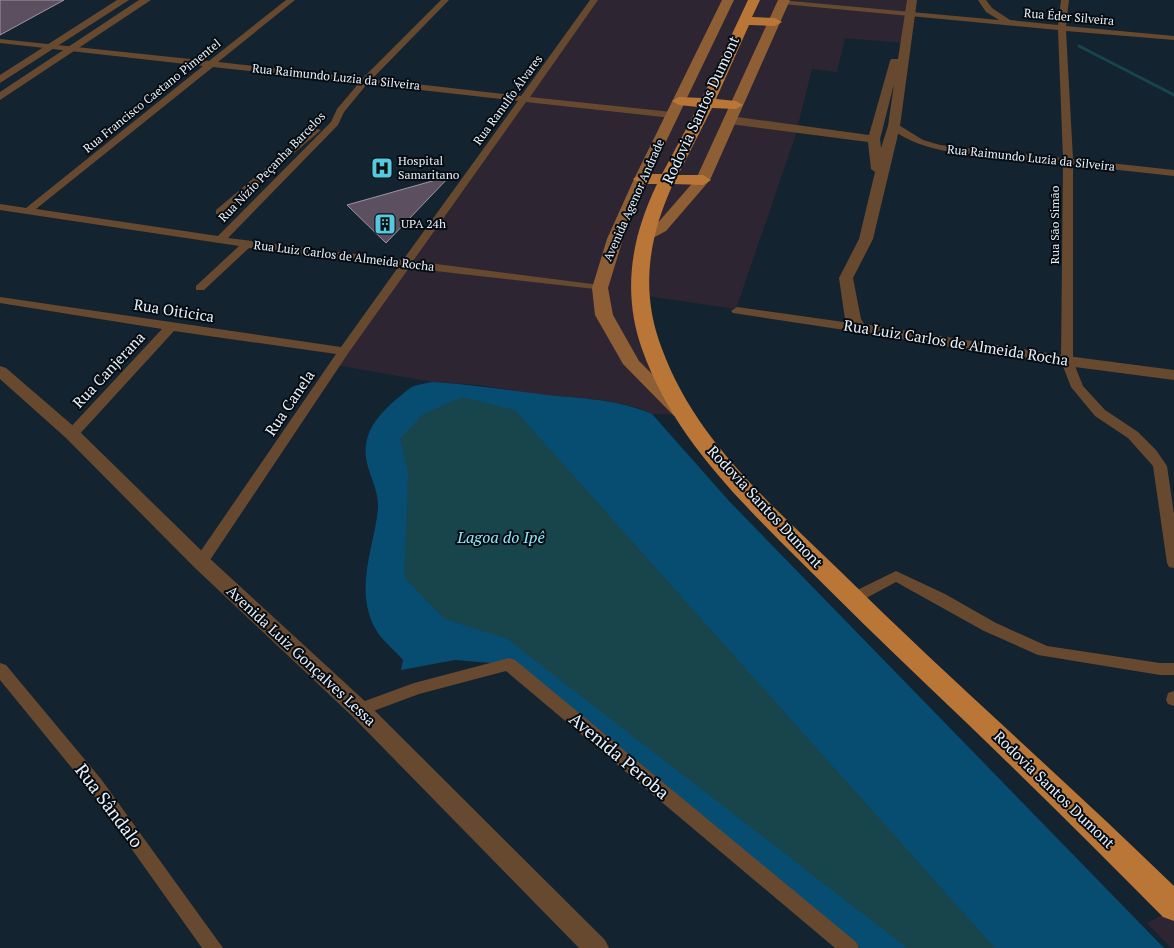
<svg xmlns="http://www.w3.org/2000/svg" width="1174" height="948" font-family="'PT Serif',serif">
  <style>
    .commercial { fill: #2e2533 }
    .green { fill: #074d72 }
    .water { fill: #18444c }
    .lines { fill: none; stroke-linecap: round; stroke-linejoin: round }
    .stream { stroke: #18444c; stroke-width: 3 }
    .building { fill: #5c4f60; stroke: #a394a6 }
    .minor { fill: #674930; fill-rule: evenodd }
    .tertiary { fill: #674930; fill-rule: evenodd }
    .secondary { fill: #8e5f34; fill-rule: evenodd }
    .trunk { fill: #ba7637; fill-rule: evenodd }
    .labels { text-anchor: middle; stroke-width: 4; stroke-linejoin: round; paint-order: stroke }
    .far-street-label { font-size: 12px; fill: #e7f1fa; stroke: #060c11 }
    .far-poi-label { font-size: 12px; fill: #e7f1fa; stroke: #060c11; text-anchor: start }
    .street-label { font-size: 15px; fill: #e7f1fa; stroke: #060c11 }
    .water-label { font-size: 16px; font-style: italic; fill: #8ceafc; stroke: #060c11 }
    .near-street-label { font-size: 18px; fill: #e7f1fa; stroke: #060c11 }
  </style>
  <rect width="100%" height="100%" fill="#132430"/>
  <path class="commercial" d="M594,0h320l-10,43 -59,-5 -8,34 -25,-3 -17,68 -59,172 -96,-14 42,120 -30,-1 -16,-7 -34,-7 -69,-6 -53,-9 -47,-3 -97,-17z
    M1174,909v39h-3l-24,-25z"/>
  <path class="green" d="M433,382c34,2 66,7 99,11 41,6 81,4 120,21l77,87 435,447h-304l-75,-64 -270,-219 -60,-5 -54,10 2,-10c-8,-10 -22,-20 -28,-32 -21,-39 -1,-80 3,-119 1,-21 -10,-34 -12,-52 -3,-26 14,-44 33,-60 5,-4 10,-9 15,-11 6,-2 13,-3 19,-4z"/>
  <path class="water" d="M462,397l53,13 480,538h-88l-400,-309 -63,-20 -40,-42 4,-105 -8,-33 23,-25z"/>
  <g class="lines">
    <path class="stream" d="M1079,46l95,49"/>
  </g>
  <path class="building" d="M0,0h64l-64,35z
    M450,176l-64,67 -39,-38z"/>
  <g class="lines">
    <path class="minor" d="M286,0h9l-77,62 145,16 78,-78h8l-77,79 149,17 69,-96h8l-68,97 142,15 5,3 -5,3 -146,-16 -113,159 187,24 4,1v4l-195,-22 -60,84 -143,214h-10l-2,-4 2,-4 140,-204 -162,-23 -97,106h-10l-2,-3 2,-3 95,-102 -162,-26v-6l341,50 58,-81 -150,-18 -45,42h-8v-4l43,-40 -239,-36v-6l26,4 177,-142 -203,-23v-4l209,22zM213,67l146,16 -22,26 -6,13 -113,114 -182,-27zM367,84l151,17 -115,159 -175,-22 110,-113 6,-13z
      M780,0l219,20 -13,-8 -8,-12h8l6,8 18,12 48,5 3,-25h8l-3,26 108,10v4l-108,-9 7,128 101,11v6l-101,-11v196l10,25 22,24 33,22 18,18 11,16 7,48v54l-5,-1 -2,-4 -14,-97 -25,-28 -33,-22 -24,-29 -10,-26 2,-197c-45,-5 -143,-5 -174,-38l8,-2 26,16 17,5 123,13 -5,-128 -275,-26h-3z
      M313,128l8,2 -97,84h-8v-4z
      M737,307l121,17 6,4 -6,4 -125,-19 -2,-2z
      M896,571l49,23 51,29 51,23 113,17h14v12h-14l-122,-20 -54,-24 -88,-49 -39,21h-10l-3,-4 3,-4z
      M509,658l6,2 341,282 3,6h-24l-329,-277 -87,23 -59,22 -6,-1 -2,-5 2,-5 60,-22z
      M0,663l6,2 95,114 122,169h-21l-113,-159 -89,-109z
      M1174,691v15l-6,-2 -2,-4 2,-7z"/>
    <path class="tertiary" d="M117,0h12l-129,83v-8z
      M139,0h12l-151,100v-8z
      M907,0h10l-17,126 -27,113 -20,39 8,41 3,5 203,32 107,14v10l-107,-14 -214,-35 -8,-12 -6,-41 20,-39 16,-67 -4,-3 -3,-27 -138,-18 -6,-4 6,-4 139,19 21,-74 1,-2h7zM894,84l-6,42 -7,22 -1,-9z
      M0,366l6,2 72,62 130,127 160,147 237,236 4,8h-30l-227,-232 -158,-149 -128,-129 -66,-59z"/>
    <path class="secondary" d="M722,0h12l-86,179 -25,60 -15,49 5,27 26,46 51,51 -2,4h-14l-51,-52 -28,-49 -3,-27 15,-49 27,-60z
      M778,0h12l-80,180 -44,51 -15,8h-12l-2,-3 19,-11 40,-46z"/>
    <path class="trunk" d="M748,0h12l-8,17 23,1 7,4 -7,4 -26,-1 -33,74 20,2 7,4 -7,4 -24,-1 -34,67h25l8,5 -8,5 -30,-1c-25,55 -33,108 -11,165 34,92 108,154 177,221 109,108 225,209 335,316v35l-11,-4c-77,-78 -155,-155 -234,-230 -45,-43 -89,-86 -133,-130 -62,-62 -124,-123 -154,-208 -20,-57 -11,-111 15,-165h-16l-8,-5 8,-5h21l36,-67 -19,-2 -7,-4 7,-4 23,1z"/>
  </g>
  <defs>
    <g id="hospital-square" transform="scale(1.125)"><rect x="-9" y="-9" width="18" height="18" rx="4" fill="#56c9e0" stroke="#060c11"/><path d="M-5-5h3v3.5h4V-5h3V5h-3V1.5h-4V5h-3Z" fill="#111"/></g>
    <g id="building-square" transform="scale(1.125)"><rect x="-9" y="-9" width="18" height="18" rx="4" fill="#56c9e0" stroke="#060c11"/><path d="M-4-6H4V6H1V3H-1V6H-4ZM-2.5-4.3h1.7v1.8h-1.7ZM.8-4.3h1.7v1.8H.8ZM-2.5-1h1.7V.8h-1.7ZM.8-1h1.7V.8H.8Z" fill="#111"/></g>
  </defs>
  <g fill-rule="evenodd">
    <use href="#hospital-square" x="382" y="168"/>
    <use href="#building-square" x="385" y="224"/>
  </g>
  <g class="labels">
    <g class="far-street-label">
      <text transform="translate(1069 17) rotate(5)" y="4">Rua Éder Silveira</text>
      <text transform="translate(336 77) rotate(6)" y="4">Rua Raimundo Luzia da Silveira</text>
      <text transform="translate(152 96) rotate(-39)" y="4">Rua Francisco Caetano Pimentel</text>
      <text transform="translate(508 100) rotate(-54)" y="4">Rua Ranulfo Álvares</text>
      <text transform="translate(1031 158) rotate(6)" y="4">Rua Raimundo Luzia da Silveira</text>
      <text transform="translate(272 167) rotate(-46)" y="4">Rua Nízio Peçanha Barcelos</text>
      <text transform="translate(634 200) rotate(-66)" y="4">Avenida Agenor Andrade</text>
      <text transform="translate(1055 225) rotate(-90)" y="4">Rua São Simão</text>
      <text transform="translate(344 256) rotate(7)" y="4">Rua Luiz Carlos de Almeida Rocha</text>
    </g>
    <g class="far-poi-label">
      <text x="398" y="165">Hospital<tspan x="398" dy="14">Samaritano</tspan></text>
      <text x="401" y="228">UPA 24h</text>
    </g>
    <g class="street-label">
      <text transform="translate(701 110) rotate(-65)" y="5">Rodovia Santos Dumont</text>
      <text transform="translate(174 311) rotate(9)" y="5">Rua Oiticica</text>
      <text transform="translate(956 343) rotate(9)" y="5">Rua Luiz Carlos de Almeida Rocha</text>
      <text transform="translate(109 370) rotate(-47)" y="5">Rua Canjerana</text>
      <text transform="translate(290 403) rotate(-56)" y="5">Rua Canela</text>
      <text transform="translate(765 507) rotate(47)" y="5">Rodovia Santos Dumont</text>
      <text transform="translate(301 656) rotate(43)" y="5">Avenida Luiz Gonçalves Lessa</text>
      <text transform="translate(1054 790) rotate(44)" y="5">Rodovia Santos Dumont</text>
    </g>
    <g class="water-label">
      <text x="501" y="543">Lagoa do Ipê</text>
    </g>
    <g class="near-street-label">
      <text transform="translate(619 756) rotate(40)" y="6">Avenida Peroba</text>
      <text transform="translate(109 806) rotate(53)" y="6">Rua Sândalo</text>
    </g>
  </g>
</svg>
